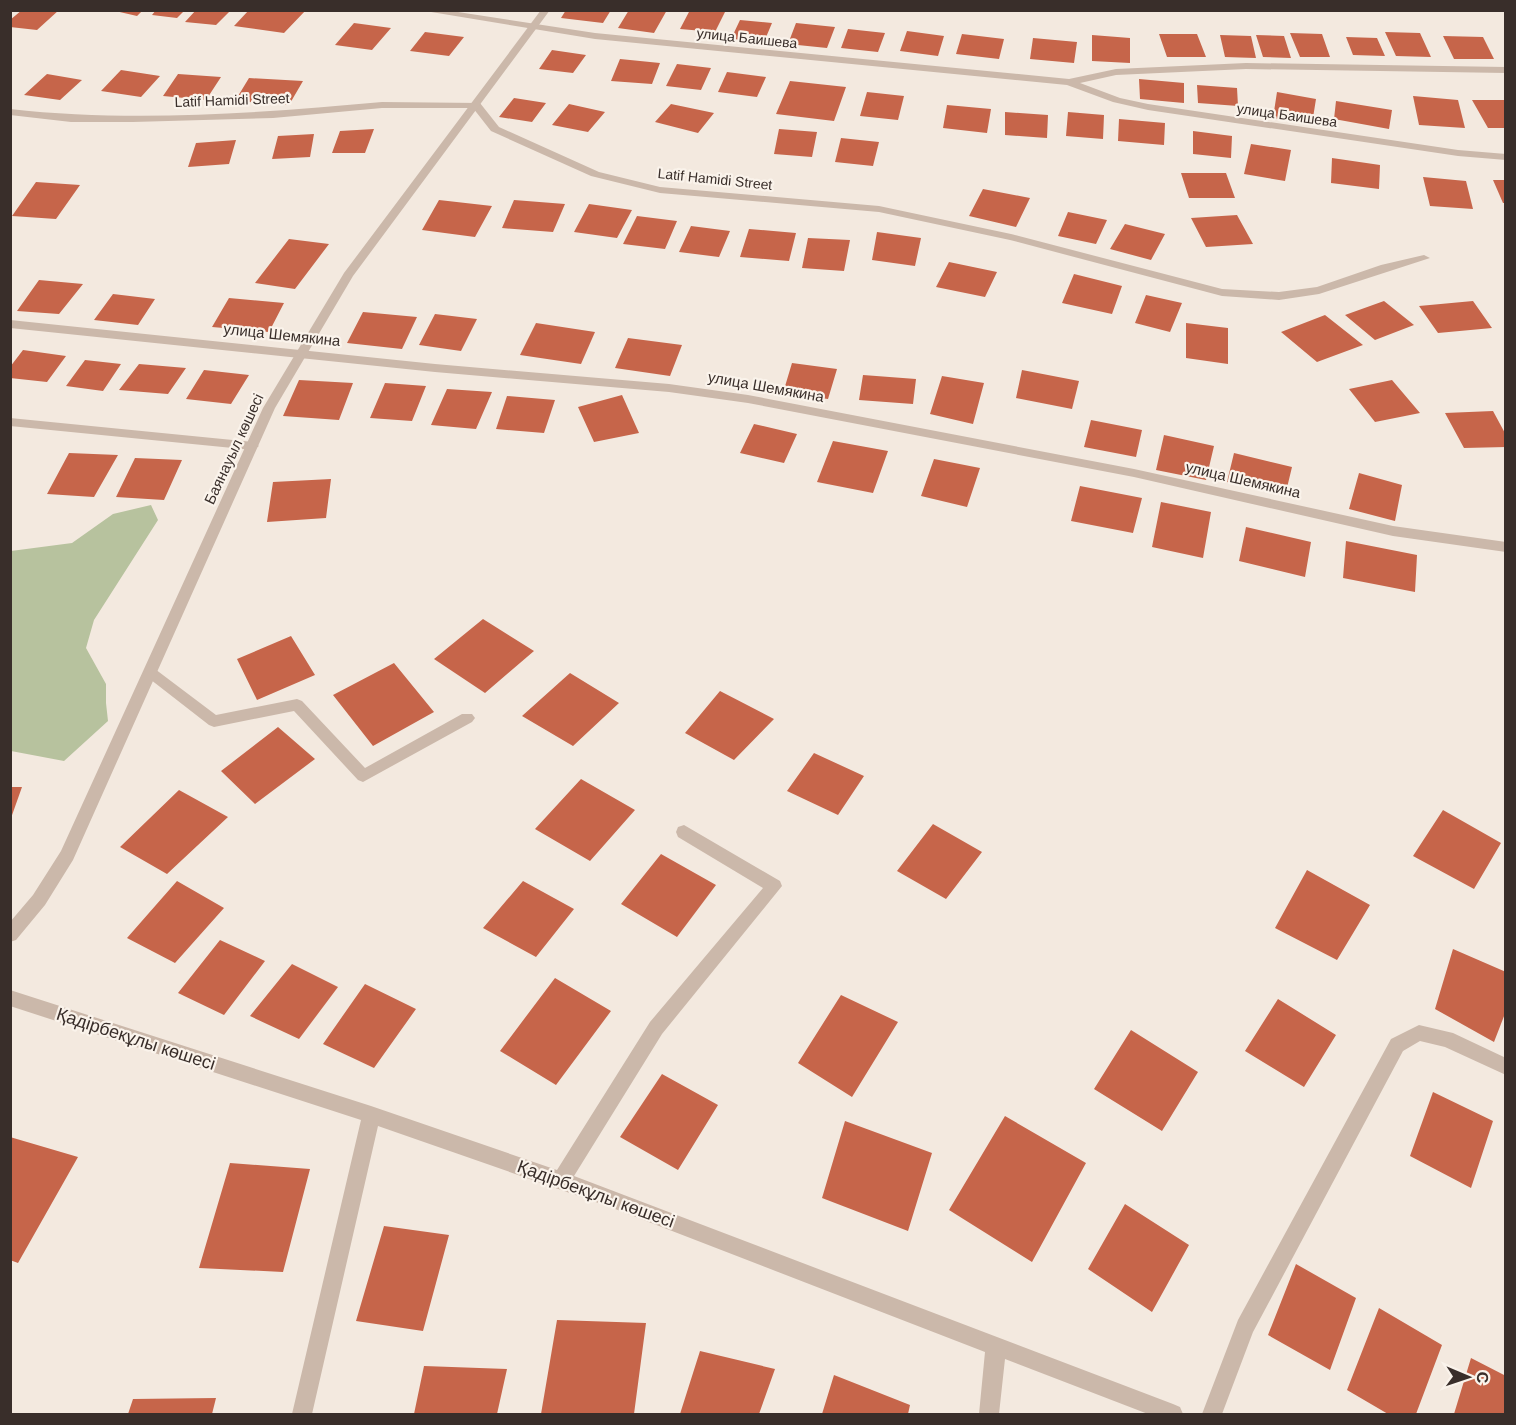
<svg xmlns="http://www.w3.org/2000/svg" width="1516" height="1425" font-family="Helvetica,sans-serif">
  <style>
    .green { fill: #b7c29e }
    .building { fill: #c6654a }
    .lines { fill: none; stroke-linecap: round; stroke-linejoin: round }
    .service { fill: #cbb8aa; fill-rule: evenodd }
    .minor { fill: #cbb8aa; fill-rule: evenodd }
    .tertiary { fill: #cbb8aa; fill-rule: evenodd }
    .labels { text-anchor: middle; stroke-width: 4.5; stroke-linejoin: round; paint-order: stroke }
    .far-street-label { font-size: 14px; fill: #392e2a; stroke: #faf3eb }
    .street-label { font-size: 15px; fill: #392e2a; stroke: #faf3eb }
    .near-street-label { font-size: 18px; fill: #392e2a; stroke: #faf3eb }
  </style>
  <rect width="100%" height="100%" fill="#f3e9df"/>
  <path class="green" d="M151,505l7,15 -64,100 -8,28 20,36v19l2,18 -44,40 -53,-10v-200l61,-8 41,-29z"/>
  <path class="building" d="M22,10h37l-22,20 -27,-3v-7z
    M111,10h32l-6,6z
    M156,10h29l-8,8 -25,-3z
    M196,10h35l-15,15 -31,-3z
    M249,10h57l-22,23 -50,-7z
    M566,10h45l-8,13 -42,-5z
    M629,10h38l-13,23 -36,-5z
    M690,10h36l-11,22 -35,-3z
    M740,20l32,3 -8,19 -33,-3z
    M354,23l37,5 -19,22 -37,-5z
    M796,23l39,4 -8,21 -39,-4z
    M848,29l37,4 -7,19 -37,-4z
    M907,31l37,5 -6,20 -38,-5z
    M425,32l39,5 -15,19 -39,-5z
    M1385,32l35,1 11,24 -35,-1z
    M1290,33l32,1 8,23h-30z
    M962,34l42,5 -5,20 -43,-5z
    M1159,34h38l9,23h-39z
    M1092,35l38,3v25l-38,-2z
    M1220,35l31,1 5,22 -31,-1z
    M1256,35l28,1 7,22 -28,-1z
    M1443,36l40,1 11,22h-40z
    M1346,37l31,1 8,18 -32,-1z
    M1033,38l44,4 -3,21 -44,-4z
    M552,50l34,5 -13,18 -34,-4z
    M620,59l40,4 -8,21 -41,-3z
    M677,64l34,4 -10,22 -35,-4z
    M121,70l39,6 -19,21 -40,-6z
    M727,72l39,5 -9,20 -39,-5z
    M47,74l35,6 -22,20 -36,-5z
    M178,74l43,3 -15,23 -43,-4z
    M249,78l54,3 -14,24 -54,-4z
    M1139,79l45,4v20l-44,-4z
    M790,81l56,6 -12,34 -58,-7z
    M1197,85l40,3 1,18 -40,-3z
    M867,92l37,4 -6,24 -38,-4z
    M1277,92l39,7 -4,25 -39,-6z
    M1413,96l45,4 7,28 -46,-3z
    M514,98l32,5 -14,19 -33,-5z
    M1472,100h34v28h-18z
    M1336,101l56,9 -3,19 -55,-10z
    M569,104l36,8 -17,20 -36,-7z
    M671,104l43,9 -16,20 -43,-11z
    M947,105l44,4 -4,24 -44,-5z
    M1005,112l43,3 -1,23 -42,-3z
    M1068,112l36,3 -1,24 -37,-3z
    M1119,119l46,4 -1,22 -46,-4z
    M374,129l-9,24h-33l8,-22z
    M779,129l38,3 -5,25 -38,-3z
    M1193,131l39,5 -1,22 -38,-4z
    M314,134l-4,23 -38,2 6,-23z
    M841,138l38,4 -6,24 -38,-4z
    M236,140l-7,24 -41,3 8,-24z
    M1251,144l40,6 -6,31 -41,-7z
    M1332,158l48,7 -1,24 -48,-6z
    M1181,173h45l9,25h-46z
    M1423,177l43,4 7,28 -43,-3z
    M1493,180h13v23h-3z
    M36,182l44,3 -24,34 -44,-3z
    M983,189l47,9 -14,29 -47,-11z
    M439,200l53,6 -17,31 -53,-7z
    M514,200l51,4 -12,28 -51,-4z
    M589,204l43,6 -15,28 -43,-6z
    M1068,212l39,8 -11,24 -38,-8z
    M1237,215l16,29 -47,3 -15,-29z
    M637,216l40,5 -12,28 -42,-5z
    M1125,224l40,10 -14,26 -41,-11z
    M691,226l39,5 -11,26 -40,-5z
    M749,229l47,4 -7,28 -49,-4z
    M877,232l44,6 -6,28 -43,-6z
    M808,238l42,2 -6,31 -42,-3z
    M289,239l40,5 -34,45 -40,-6z
    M949,262l48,10 -12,25 -49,-10z
    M1074,274l48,12 -10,28 -50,-11z
    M39,280l44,4 -24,30 -42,-3z
    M113,294l42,5 -17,26 -44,-5z
    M1146,295l36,8 -12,29 -35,-9z
    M229,298l55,5 -15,29 -57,-5z
    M1384,301l30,24 -39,15 -30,-25z
    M1473,301l19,27 -54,5 -19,-27z
    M363,312l54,5 -15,32 -55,-6z
    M435,314l42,5 -16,32 -42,-6z
    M1325,315l38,30 -46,17 -36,-30z
    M536,323l59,9 -14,32 -61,-9z
    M1186,323l42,5v36l-42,-6z
    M628,338l54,7 -12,31 -55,-8z
    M23,350l43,6 -19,26 -37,-4v-11z
    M85,360l36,4 -18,27 -37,-5z
    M792,363l45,6 -9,30 -45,-6z
    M139,364l47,4 -18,26 -49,-4z
    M204,370l45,5 -18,29 -45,-5z
    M1022,370l57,11 -7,28 -56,-11z
    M863,375l53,4 -3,25 -54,-4z
    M942,376l42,7 -11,41 -43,-10z
    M299,380l54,3 -14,37 -56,-4z
    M1392,380l28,33 -45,9 -26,-33z
    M385,383l41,3 -14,35 -42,-3z
    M447,389l45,3 -16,37 -45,-4z
    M622,395l17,38 -45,9 -16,-35z
    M507,396l48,4 -11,33 -48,-4z
    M1493,411l13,24v12l-42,1 -19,-35z
    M1091,420l51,10 -6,27 -52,-10z
    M754,424l43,10 -13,29 -44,-10z
    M1164,435l50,11 -8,34 -50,-10z
    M833,441l55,10 -15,42 -56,-11z
    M69,453l49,2 -24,42 -47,-3z
    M1234,453l58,14 -7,29 -58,-14z
    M135,458l47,2 -18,40 -48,-3z
    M934,459l46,9 -13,39 -46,-11z
    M1359,473l43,12 -7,36 -46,-12z
    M331,479l-5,39 -59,4 6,-40z
    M1080,486l62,12 -9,35 -62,-12z
    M1161,502l50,10 -8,46 -51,-11z
    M1246,527l65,15 -6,35 -66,-16z
    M1346,541l71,14 -2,37 -72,-14z
    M483,619l51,32 -49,42 -51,-34z
    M291,636l24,39 -58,25 -20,-41z
    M394,663l40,49 -61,34 -40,-51z
    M570,673l49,30 -46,43 -51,-30z
    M720,691l54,28 -40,41 -49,-27z
    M278,727l37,32 -60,45 -34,-33z
    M814,753l50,23 -26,39 -51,-24z
    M581,779l54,31 -45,51 -55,-32z
    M10,787h12l-11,31h-1z
    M179,790l49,27 -61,57 -47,-27z
    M1443,810l58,33 -27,46 -61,-33z
    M933,824l49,28 -36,47 -49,-28z
    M661,854l55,31 -39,52 -56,-33z
    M1307,870l63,35 -33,55 -62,-32z
    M177,881l47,27 -49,55 -48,-25z
    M523,881l51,28 -38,48 -53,-29z
    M220,940l45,21 -41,54 -46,-22z
    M1453,949l53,23v39l-12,31 -59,-33z
    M292,964l46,23 -39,52 -49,-23z
    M555,978l56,33 -55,74 -56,-34z
    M365,984l51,25 -42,59 -51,-24z
    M841,995l57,27 -46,75 -54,-34z
    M1278,999l58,36 -32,52 -59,-36z
    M1131,1030l67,42 -36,59 -68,-42z
    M662,1074l56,31 -40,65 -58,-33z
    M1433,1092l60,29 -22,67 -61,-32z
    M1005,1116l81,47 -54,99 -83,-52z
    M845,1121l87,32 -24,78 -86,-33z
    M10,1137l68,20 -60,106 -8,-3z
    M230,1163l80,6 -27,103 -84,-4z
    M1125,1204l64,41 -37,67 -64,-43z
    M384,1226l65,9 -26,96 -67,-10z
    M1296,1264l60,34 -26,72 -62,-35z
    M1379,1308l63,37 -26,69h-28l-41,-24z
    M557,1320l89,3 -12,91h-93z
    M700,1351l75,18 -16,45h-79z
    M1471,1358l35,18v38h-52z
    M424,1366l83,3 -10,45h-83z
    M834,1375l76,30 -2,9h-86z
    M216,1398l-4,16h-84l5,-15z"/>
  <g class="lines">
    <path class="service" d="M151,666l65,49 81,-16 5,2 63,67 97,-54h10l3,4 -3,4 -109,60 -5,-2 -64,-69 -80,16 -5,-2 -63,-49 -2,-4 2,-4z
      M1419,1025l34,8 53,25v17l-61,-28 -25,-6 -17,10 -150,281 -31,82h-20l36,-94 153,-281z"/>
    <path class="minor" d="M419,10h26l150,23 474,46 47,-10 130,-6 260,4v6l-260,-4 -130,6 -36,8 40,15 28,6 310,46 48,4v6l-48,-4 -310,-46 -35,-8 -46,-17 -472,-46z
      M382,102l98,1 19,24 100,45 61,15 219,19 132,28 211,55 57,3 38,-5 64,-22 43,-10 6,3 -111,36 -40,6 -57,-4 -212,-56 -131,-28 -219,-19 -69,-17 -100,-45 -18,-23h-91l-109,10 -140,4h-62l-61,-7v-6c124,14 249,4 372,-7z
      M10,320l425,44 234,20 79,11 386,74 259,57 113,16v10l-113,-16 -259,-59 -386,-74 -79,-11 -234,-20 -425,-44z
      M10,418l243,24 6,4 -6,4 -243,-24z
      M684,825l96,56 2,5 -120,148 -88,142 599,228 7,3 3,7h-35l-143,-55 -6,55h-20l6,-62 -375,-145 -232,-81 -66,288h-20l69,-294 -351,-114v-16l361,116 186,64 93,-148 113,-134 -85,-51 -2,-5 2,-5z"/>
    <path class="tertiary" d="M541,10h9l-197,266 -78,132 -202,452 -28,45 -29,35 -6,2v-20l23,-27 28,-44 202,-443 81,-135z"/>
  </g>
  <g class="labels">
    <g class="far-street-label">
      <text transform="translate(747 38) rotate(6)" y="5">улица Баишева</text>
      <text transform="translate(232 100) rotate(-2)" y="5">Latif Hamidi Street</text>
      <text transform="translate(1287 115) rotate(8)" y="5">улица Баишева</text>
      <text transform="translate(715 179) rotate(6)" y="5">Latif Hamidi Street</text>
    </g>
    <g class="street-label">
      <text transform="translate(282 335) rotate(6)" y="5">улица Шемякина</text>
      <text transform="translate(766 387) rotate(10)" y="5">улица Шемякина</text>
      <text transform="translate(234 449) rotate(-65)" y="5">Баянауыл көшесі</text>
      <text transform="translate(1243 480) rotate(13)" y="5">улица Шемякина</text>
    </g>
    <g class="near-street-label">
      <text transform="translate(136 1039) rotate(18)" y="6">Қадірбекұлы көшесі</text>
      <text transform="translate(596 1194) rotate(20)" y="6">Қадірбекұлы көшесі</text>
    </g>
  </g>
  <rect width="1516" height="1425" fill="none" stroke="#392e2a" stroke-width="24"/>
  <g transform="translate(1468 1377) rotate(92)" stroke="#faf3eb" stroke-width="4.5" paint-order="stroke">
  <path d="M0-4.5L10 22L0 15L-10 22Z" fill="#392e2a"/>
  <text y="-9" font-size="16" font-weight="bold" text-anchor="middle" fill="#392e2a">С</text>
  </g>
</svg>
